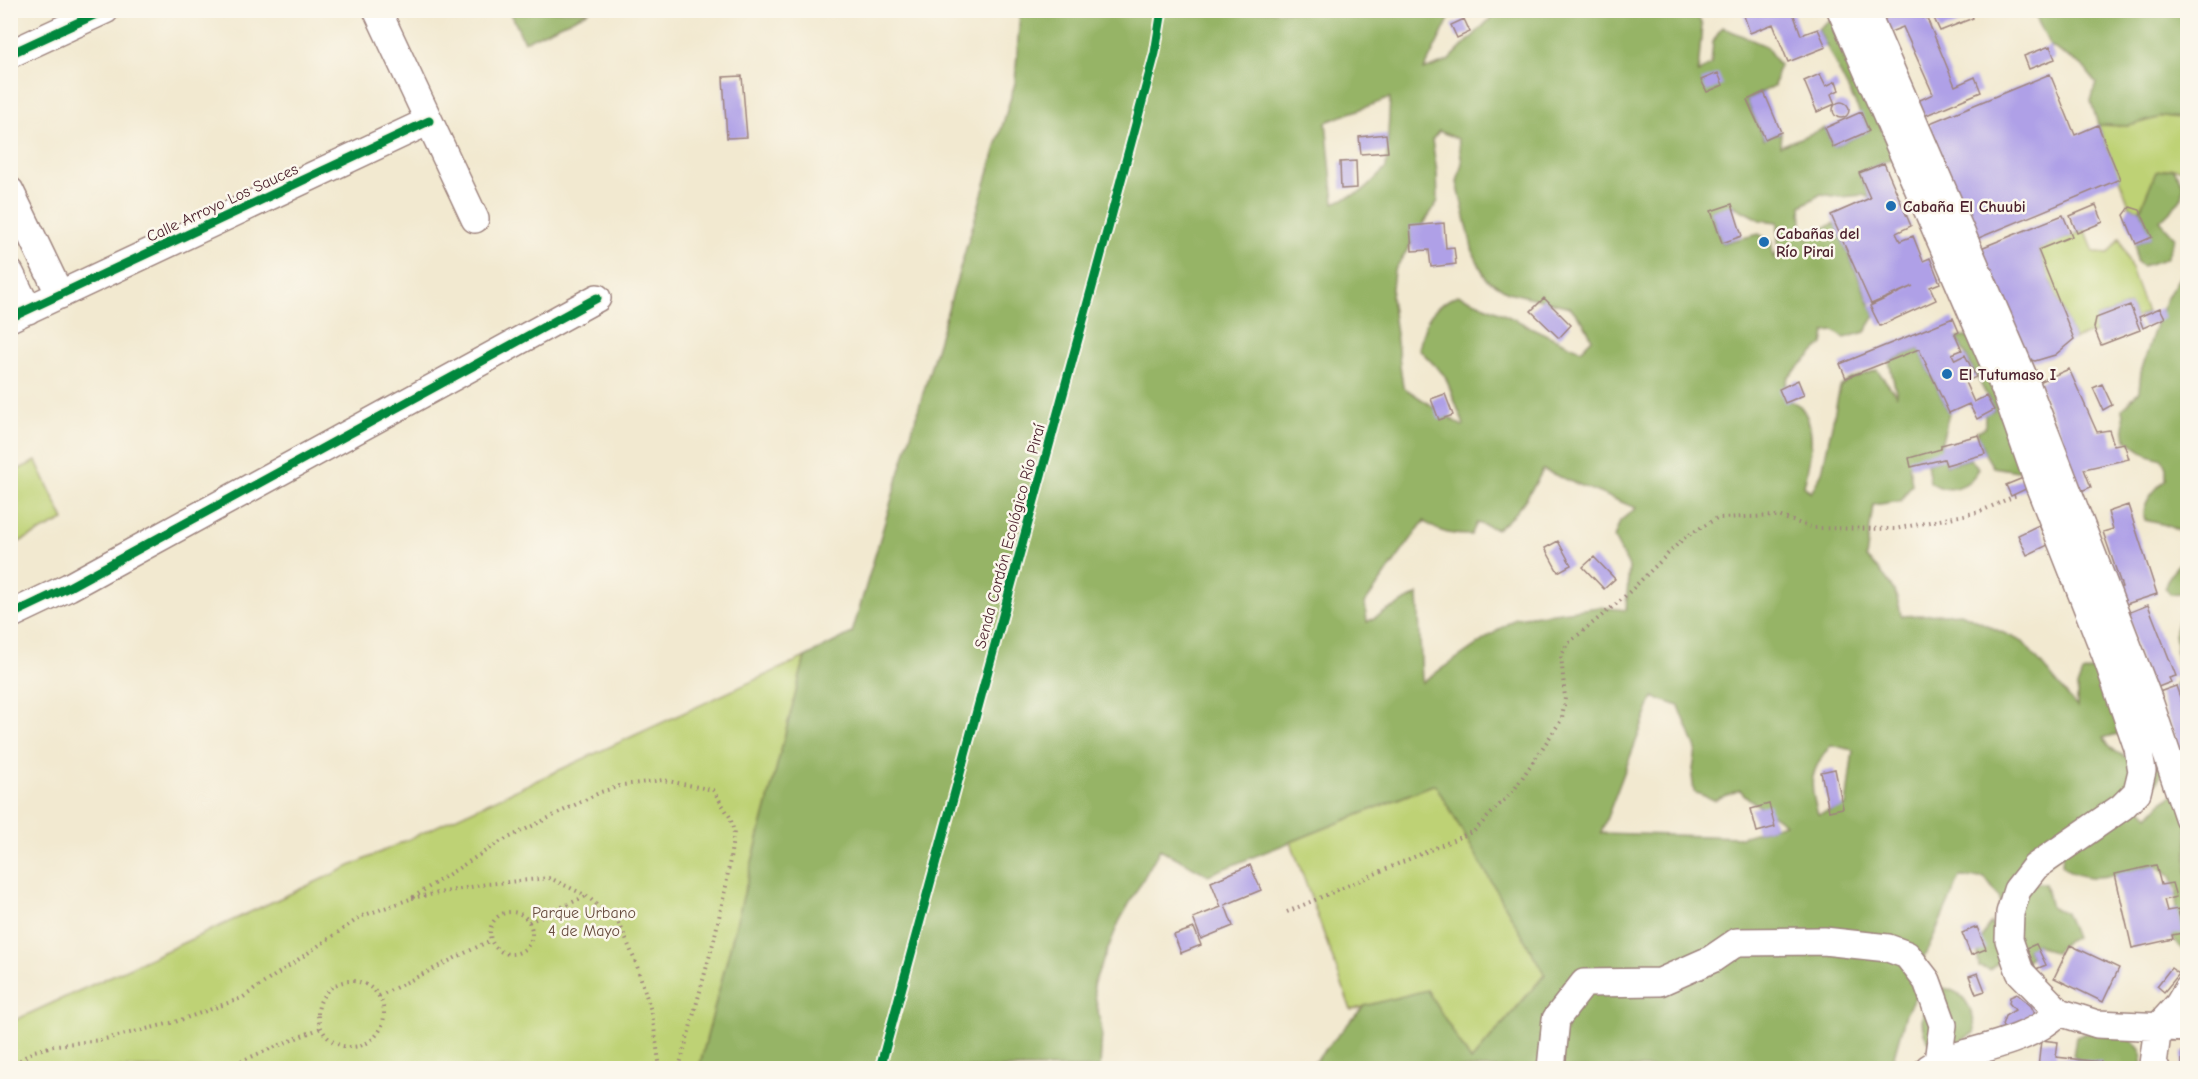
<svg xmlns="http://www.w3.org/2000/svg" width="2198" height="1079" font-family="'Comic Neue',sans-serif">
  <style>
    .green { fill: #bed275; stroke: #847850; stroke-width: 1.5 }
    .forest { fill: #96b466; stroke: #706a48; stroke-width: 1.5; fill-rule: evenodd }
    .building { fill: #afa0e7 }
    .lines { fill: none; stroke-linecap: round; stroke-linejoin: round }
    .minor-casing { stroke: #9e847e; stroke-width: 30 }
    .path { stroke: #9e847e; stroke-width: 4; stroke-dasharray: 1.5 4.5; stroke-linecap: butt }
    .minor { stroke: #fff; stroke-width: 27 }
    .cycleway-casing { stroke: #fbf7ec; stroke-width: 13 }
    .cycleway { stroke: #00873e; stroke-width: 9 }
    .poi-dot { fill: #1f6fb2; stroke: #fbf7ec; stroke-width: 2 }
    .labels { text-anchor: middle; stroke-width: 5; stroke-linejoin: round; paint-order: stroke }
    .street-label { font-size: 16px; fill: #4a1f2b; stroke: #fbf7ec }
    .poi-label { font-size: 16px; font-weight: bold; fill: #4a1f2b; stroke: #fbf7ec; text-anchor: start }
    .park-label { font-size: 16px; fill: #674c3e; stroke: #fbf7ec }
  </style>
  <rect width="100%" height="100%" fill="#fbf7ec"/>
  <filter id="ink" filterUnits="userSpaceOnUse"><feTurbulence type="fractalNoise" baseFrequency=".0167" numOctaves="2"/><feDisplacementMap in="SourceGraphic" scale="12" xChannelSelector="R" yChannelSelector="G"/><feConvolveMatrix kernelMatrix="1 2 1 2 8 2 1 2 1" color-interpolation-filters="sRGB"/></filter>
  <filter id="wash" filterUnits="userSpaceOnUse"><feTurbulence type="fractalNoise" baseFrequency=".008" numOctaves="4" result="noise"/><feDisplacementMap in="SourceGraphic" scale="24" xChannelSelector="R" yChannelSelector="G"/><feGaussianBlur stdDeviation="1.35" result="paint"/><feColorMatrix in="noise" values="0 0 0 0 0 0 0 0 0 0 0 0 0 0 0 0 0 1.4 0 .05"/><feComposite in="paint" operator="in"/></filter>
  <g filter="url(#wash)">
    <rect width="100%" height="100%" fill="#f2e9d0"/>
    <path class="green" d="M2164,116l23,3v51l-14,-2 -17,4 -16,38 -10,-3 -32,-82 31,1z
      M2085,230l9,22 14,1 12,-15 27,75 -12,5 -5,-13 -34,13v14l-22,7 -36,-89z
      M36,461l28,59 -53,26v-73z
      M805,657l-106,411h-688v-46z
      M1435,784l110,190 -74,87 -44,-71 -76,20 -60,-168z"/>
    <path class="forest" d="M510,11h80l-66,31z
      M1020,11h433l-29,59 24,-9 50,-50h197l7,14 -4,48 13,-9 2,-22 9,-15 44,19 13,19 -5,21 -27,14 17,39 17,-7 -1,14 45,-18 8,19 36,-16 -51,-102 18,-14 57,143 -34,15 11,25 -7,-3 -23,2 -19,-3 -20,12 1,21 7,13 7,-9 19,-8 40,93 -10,16 -21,6 -10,-7 -9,1 -2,12 -35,33 -5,20c5,3 13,6 17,9 19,21 9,57 4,80l7,7 11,-21 18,-85 10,-8 27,-9 20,26 -8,-35 30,-12 30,64 -8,32 5,20 24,-6 9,9c-9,20 -31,27 -49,14l-3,-19 12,-3 -7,-6 -23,11 3,19 -11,17 -28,4 -7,53c19,16 32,32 35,58l60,-3 62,29 54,65v-20l5,-14 23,-8 59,103 -9,17 -16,-5 1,27 9,9 14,-15 16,-10 4,-39 4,-2v205l-14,-16 4,-48 -6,-15 -15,-11c-30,6 -70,24 -94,0l1,-12 -41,31 23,-1 6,25 14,4 10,26 -8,2 -13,13 -18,-9 -9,5 4,8 -8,6 -24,-48 1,-17 -15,-20 -25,-1 -41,92v21l-13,23 -12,43 -14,12h-571l55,-62 63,-16 44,71 74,-86 -110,-191 -227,91 -48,-26 -41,73 -26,63 9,46 -2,37h-401l106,-411 47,-24 163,-550zM1390,98l-4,70 -23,23 -29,12 -8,-81zM1439,131l19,8 4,24 -5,19 16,70 13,27 22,13 62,15 14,16 8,16 -11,11c-42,-17 -81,-40 -123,-55 -29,13 -32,24 -39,54l26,27 19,49 -2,1 -59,-39 -12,-90 3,-26 44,-70 -1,-29 -5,-32zM1732,205l28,15 18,2v27l-4,10 -3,-18 -12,-7 -37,9 -11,-32zM1543,470l93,38 -16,13 -6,17 15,29 -3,43 -27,-3 -83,11 -94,64 -4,-88 -51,28 -2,-19 59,-82c15,12 28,14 47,14l6,-12 20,6c22,-16 33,-36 46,-59zM1653,697l26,9 17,43 -4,27 2,16 20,8 26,-10c12,15 31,21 45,34l-44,13 -140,-4zM2122,733l12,27 -19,-8 -12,-14zM1831,745l22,5 -7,56 -28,8c-10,-31 -8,-44 13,-69z
      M2033,11h154v108l-23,-3 -35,10 -31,-1 -7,-24 5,-18 -14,-18 -32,-19z
      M2173,168l11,18 -4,15 -20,20 15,17 -9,21 -24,7 -6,-5v-17l15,-7 -11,-27 16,-38z
      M2187,265l1,429 -6,1 -9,-3 6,-15 -4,-46 8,-32 -3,-6 -10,1 -5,-7c8,-27 26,-21 16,-55l-15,-7 -21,-5c-5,-16 10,-31 21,-41v-11l-4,-9 -14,-4 -22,-15 -4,-31 17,-18 2,-19 16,-51 10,-24z
      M1965,337l6,1 53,120 -7,13 -24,-4 -8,-13 -8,-23 8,-3v-14l9,-4 -37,-72z
      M1991,923c8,13 10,23 9,38l-10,9 -11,-3c-3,-19 0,-29 12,-44z
      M1938,988c26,0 36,21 37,44l-20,13 -24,-1c-16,-19 -8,-39 7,-56z
      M2097,1029l28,2 16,20 2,17h-54l-16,-12 3,-19z"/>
    <g id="blocks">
      <path class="building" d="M1742,10h50l9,25 17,-6 8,18 -38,15 -15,-38 -23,9z
        M1903,10h17l3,8 3,-2 29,70 20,-9 6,15 -57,24 -6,-15 15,-7 -30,-67 -18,7 -5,-13z
        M1946,10h24l3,8 -33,13 -7,-15z
        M1464,19l6,13 -13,6 -6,-13z
        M2050,46l5,13 -26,10 -5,-13z
        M1718,73l5,12 -16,7 -6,-12z
        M1820,74l6,12 10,-5 3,9 -8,4 4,10 -18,8 -13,-31z
        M2050,74l25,61 23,-10 22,54 -146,61 -44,-104v-13z
        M742,76l5,61 -20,1 -4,-61z
        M1764,92l17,40 -16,7 -18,-39z
        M1833 110a8 8 0 1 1 16 0a8 8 0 1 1-16 0Z
        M1861,112l8,19 -36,16 -8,-19z
        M1386,134l2,18 -27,2 -2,-17z
        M1356,161l1,27 -16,1 -1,-27z
        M1884,163l27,63 -15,7 4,8 13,-5 10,25 7,-3 10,25 -10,4 6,13 -56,26 -10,-20 43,-20 -42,18 -40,-89 39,-17 -11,-25z
        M1732,204l10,32 -20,7 -11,-32z
        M2096,205l7,17 -26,11 -7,-17z
        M2130,207l10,3 12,27 -16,7 -12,-29z
        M2063,215l9,21 -34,14 36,89 -19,16 -20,6 -12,-3 -47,-108z
        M1444,223l2,25 8,-1 2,17 -25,3 -2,-17 -17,1 -2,-25z
        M1544,298l27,27 -12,13 -28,-27z
        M2130,305l10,25 -39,15 -7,-17 2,-10z
        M2160,308l5,10 -22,10 -4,-11z
        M1953,318l6,14 -4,2 7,16 -10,4 3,6 10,-5 11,22 -11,5 9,20 12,-6 8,14 -17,9 -8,-15 -20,9 -30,-64 -73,29 -6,-14z
        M2069,369l28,63 12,-2 5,15 10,-2 5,16 -45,10 7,18 -15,6 -17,-53 3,-3 -23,-55z
        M1798,380l6,15 -19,8 -6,-14z
        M2102,384l10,21 -9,5 -10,-22z
        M1445,394l8,21 -14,5 -8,-21z
        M1979,435l6,19 -39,11 -2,-6 -33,8 -2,-9 32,-9v-4z
        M2023,478l5,10 -17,8 -5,-11z
        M2128,505l29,89 -40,13 -5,-17 10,-3 -19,-55 10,-3 -5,-17z
        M2039,525l9,20 -21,10 -9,-20z
        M1558,541l13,24 -13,7 -13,-24z
        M1594,557l21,22 -11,10 -21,-22z
        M2148,605l28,71 -7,2 2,4 -23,9 -20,-78z
        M2176,686l12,33v31l-9,4 -5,-12 3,-1 -18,-49z
        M1835,769l8,39 -14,3 -8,-39z
        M1769,804l6,23 -18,5 -6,-23z
        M1250,865l11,25 -36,15 8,21 -32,13 -8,-21 28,-11 -10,-25z
        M2156,865l5,20 11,-2 4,14 -12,3 3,11 11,-2 5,24 -11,2 1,4 -41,9 -17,-74z
        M1977,927l9,22 -15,6 -9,-22z
        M1194,928l7,17 -20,8 -7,-18z
        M2036,944l10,21 -10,4 -9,-21z
        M2070,945l49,23 -16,34 -49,-24z
        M2171,968l8,6 -15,18 -7,-6z
        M1978,973l7,18 -9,3 -7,-18z
        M2017,994l14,12 6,12 -25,16 -10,-9 3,-9 10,-6 -6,-7 1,-6z
        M2041,1040l17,2 -2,15 45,5v6h-63z
        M2182,1052l6,1v15h-6z"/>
    </g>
  </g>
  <g filter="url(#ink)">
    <use href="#blocks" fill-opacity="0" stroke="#9e847e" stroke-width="1.5"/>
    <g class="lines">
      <g class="minor-casing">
        <path id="minor" d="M377,10l98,209
          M1841,10l164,379 34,96 67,170 32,93 4,23 -5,21 -15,15 -87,60 -18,23 -7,23 -1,27 11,32 39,40 38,12 91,4
          M1865,10l160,371 125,323 38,113
          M10,54l95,-44
          M10,191l50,104
          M10,273l18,37
          M10,318l419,-197
          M10,615l59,-28 528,-289
          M1551,1068l5,-49 28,-36 76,-1 52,-23 25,-17 87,-1 64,7 19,7 20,26 16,44 -5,36
          M1929,1068c12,-9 25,-11 38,-15 33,-9 68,-17 92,-41
          M2156,1068l-3,-4 5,-37 21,-23 9,-15"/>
      </g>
      <path class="path" d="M412,898l75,-14 63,-6 37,18 33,29 16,38 16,51 8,54
        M1287,912l187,-81 40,-41 48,-71 3,-21 -4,-42 6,-12 54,-44 63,-62 33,-20 61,-2 36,12 81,1 84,-17 40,-18
        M490 933a21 21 0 1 1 42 0a21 21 0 1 1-42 0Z
        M529,922l57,-26
        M318 1014a33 33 0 1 1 66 0a33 33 0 1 1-66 0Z
        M379,996l112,-56
        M10,1067l24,-16 23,-6 44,-5 74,-18 67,-24 120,-82 48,-17 88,-56 103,-51 22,-7 40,-5 50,10 17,27 4,15 -8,54 -12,54 -35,128
        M224,1068l97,-40"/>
      <use href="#minor" class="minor"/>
      <g class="cycleway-casing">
        <path id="cycleway" d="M10,54l95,-44
          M10,318l419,-197
          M10,615l59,-28 528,-289
          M880,1068l230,-847 45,-168 7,-43"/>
      </g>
      <use href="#cycleway" class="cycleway"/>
    </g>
  </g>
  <g class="poi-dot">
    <circle cx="1891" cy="206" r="6"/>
    <circle cx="1764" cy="242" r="6"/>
    <circle cx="1947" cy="374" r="6"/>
  </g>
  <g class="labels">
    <g class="street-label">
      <text transform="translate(222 202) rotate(-25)" y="6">Calle Arroyo Los Sauces</text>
      <text transform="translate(1009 536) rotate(-75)" y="6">Senda Cordón Ecológico Río Piraí</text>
    </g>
    <g class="poi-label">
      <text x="1903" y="212">Cabaña El Chuubi</text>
      <text x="1776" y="239">Cabañas del<tspan x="1776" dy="18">Río Pirai</tspan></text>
      <text x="1959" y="380">El Tutumaso I</text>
    </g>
    <g class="park-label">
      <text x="584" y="918">Parque Urbano<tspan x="584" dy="18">4 de Mayo</tspan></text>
    </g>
  </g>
  <rect width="2198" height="1079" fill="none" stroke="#fbf7ec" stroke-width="36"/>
</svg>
